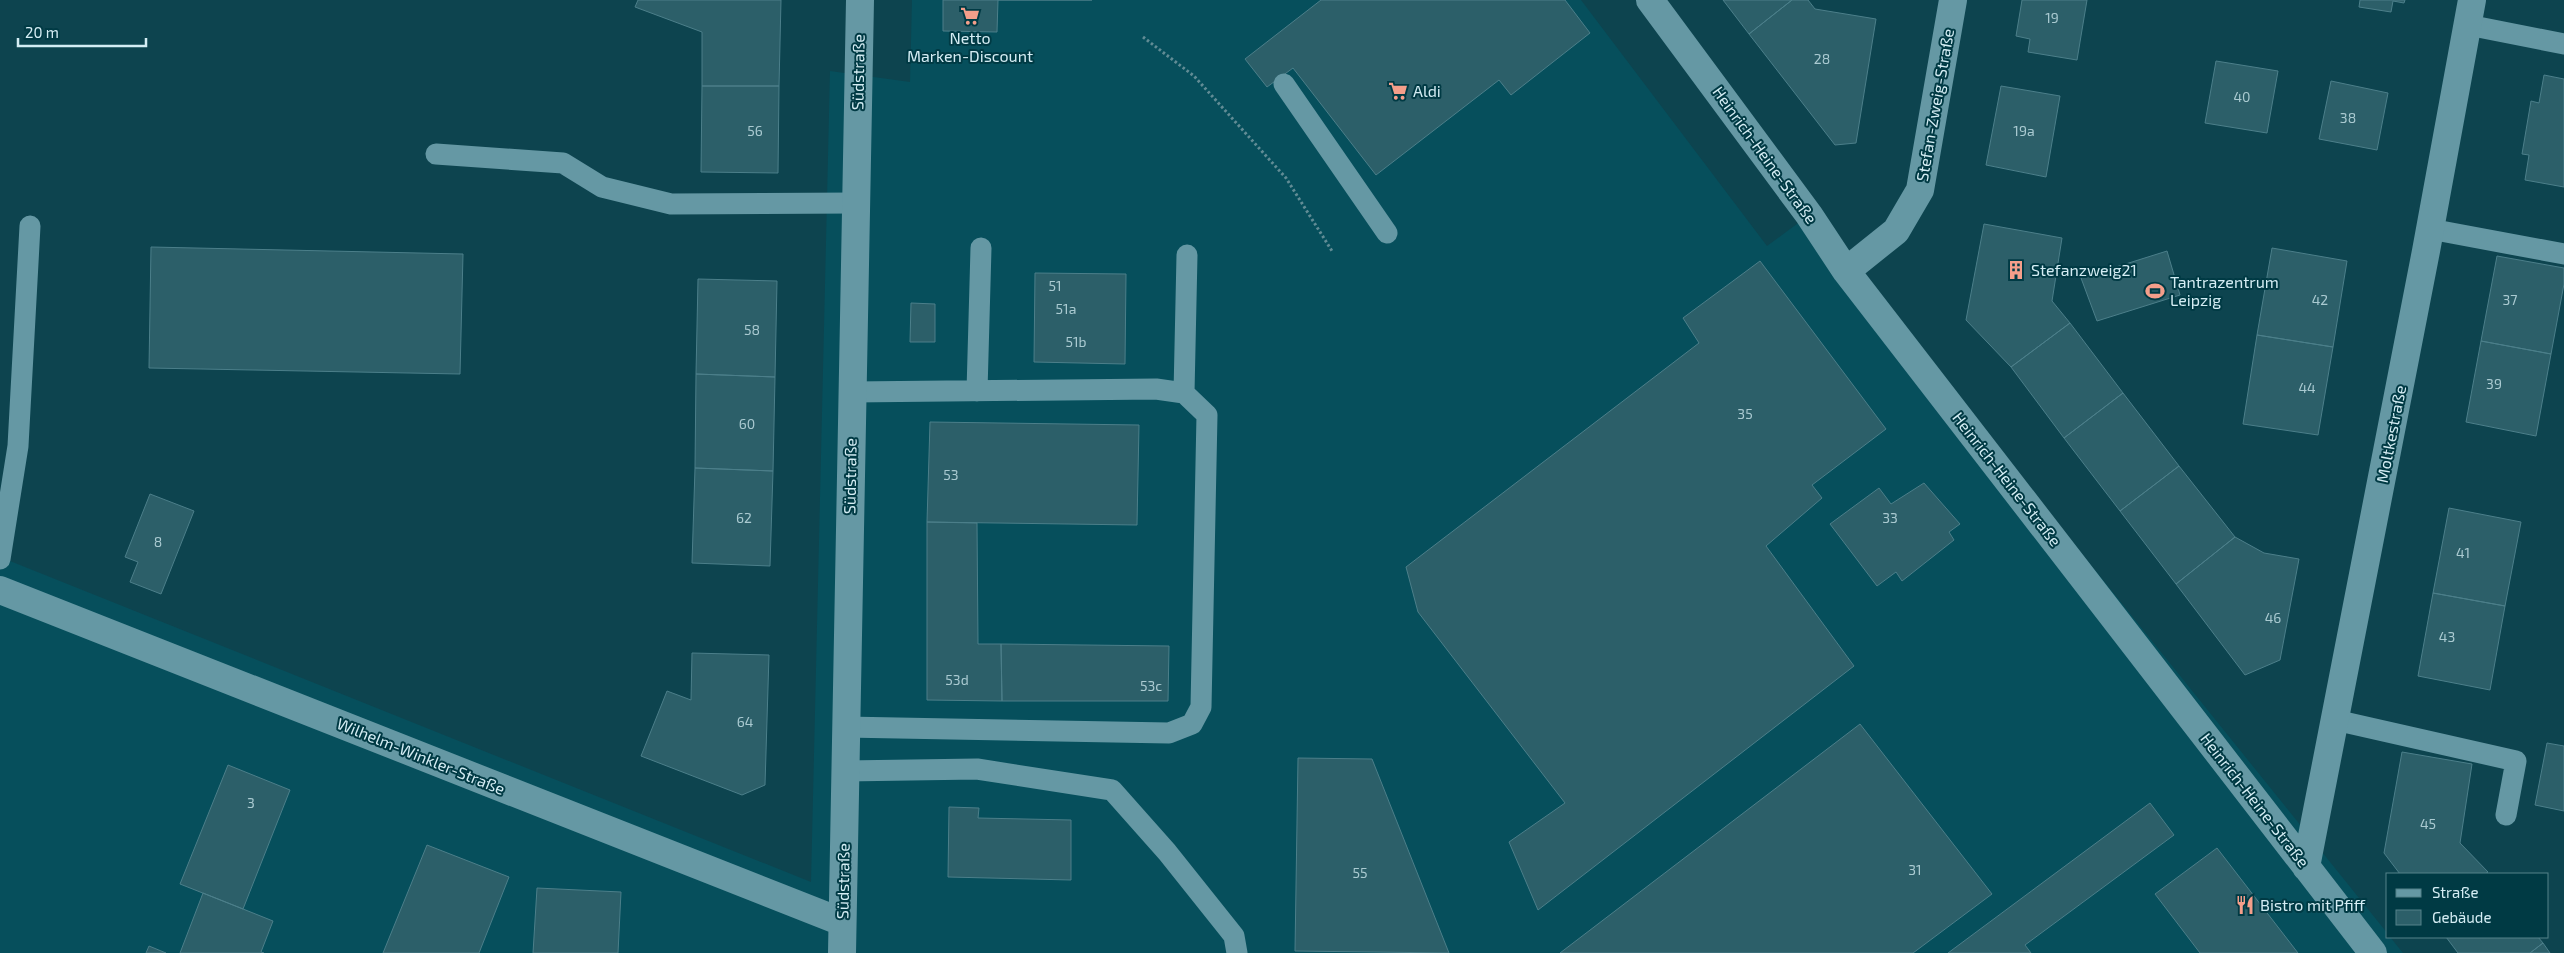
<svg xmlns="http://www.w3.org/2000/svg" width="2564" height="953" font-family="'Exo 2',sans-serif">
  <style>
    .built { fill: #064f5c }
    .building { fill: #2c5f69; stroke: #4c7f8a }
    .lines { fill: none; stroke-linecap: round; stroke-linejoin: round }
    .path { stroke: #618c95; stroke-width: 3; stroke-dasharray: 2.5 2.5; stroke-linecap: butt }
    .lane { stroke: #6598a4; stroke-width: 21 }
    .street { stroke: #6598a4; stroke-width: 28 }
    .labels { text-anchor: middle; stroke-width: 4; stroke-linejoin: round; paint-order: stroke }
    .number-label { font-size: 14px; fill: #aacad1 }
    .poi-label { font-size: 16px; fill: #d4edf4; stroke: #003a44; text-anchor: start }
    .street-label { font-size: 16px; fill: #d4edf4; stroke: #003a44 }
  </style>
  <rect width="100%" height="100%" fill="#0d444f"/>
  <path class="built" d="M912,0h669l186,246 42,-31 579,719v3h2l13,16h-2403v-396l811,325 19,-811 80,11z"/>
  <path class="building" d="M638,0h143l-2,86h-77v-54l-67,-25z
    M943,0h149h-94l-1,32 -54,-1z
    M1321,0h244l25,33 -79,62 -12,-15 -123,95 -83,-107 -26,19 -22,-28z
    M1723,0h69l-43,34z
    M1792,0h16l7,9 61,10 -20,124 -21,2 -86,-111z
    M2022,0h65l-10,60 -49,-8 2,-13 -14,-3z
    M2360,0h45l-1,3 -11,-2 -2,11 -32,-5z
    M2216,61l62,10 -11,62 -62,-10z
    M2544,75l20,4v108l-39,-7 4,-25 -7,-1 9,-53 8,2z
    M2331,81l57,12 -11,57 -58,-11z
    M702,86h77l-1,87 -77,-1z
    M2001,86l59,10 -14,81 -60,-12z
    M1984,224l78,14 -10,63 18,22 -59,44 -45,-47z
    M151,247l312,7 -3,120 -311,-6z
    M2272,248l75,13 -14,86 -76,-12z
    M2167,251l13,44 -83,26 -16,-43z
    M2497,256l67,12v16l-13,70 -70,-13z
    M1760,261l126,168 -74,56 10,13 -56,48 88,120 -316,244 -29,-68 56,-39 -147,-191 -12,-45 293,-224 -16,-25z
    M1035,273l91,1 -1,90 -91,-2z
    M698,279l79,2 -2,96 -79,-3z
    M911,303l24,1v38h-25z
    M2070,323l53,70 -59,45 -53,-71z
    M2257,335l76,12 -15,88 -75,-11z
    M2481,341l70,13 -15,82 -70,-14z
    M696,374l79,3 -2,94 -78,-3z
    M2123,393l56,73 -59,45 -56,-73z
    M930,422l209,3 -2,100 -210,-3z
    M2179,466l56,71 -59,47 -56,-73z
    M695,468l78,3 -3,95 -78,-3z
    M1924,483l36,41 -11,8 5,8 -52,41 -6,-9 -19,14 -47,-62 49,-36 12,16z
    M150,494l44,17 -33,83 -31,-12 8,-20 -13,-5z
    M2449,508l72,14 -16,84 -72,-13z
    M927,522l50,1 1,121h23l1,57 -75,-1z
    M2235,537l29,16 35,6 -19,101 -35,15 -69,-91z
    M2433,593l72,13 -15,84 -72,-14z
    M1001,644l168,2 -1,55h-166z
    M692,653l77,2 -4,130 -23,10 -101,-39 26,-65 24,9z
    M1860,724l132,170 -79,59h-353z
    M2547,743l17,3v65l-29,-6z
    M2402,752l70,12 -12,79 28,29 -3,2h-85l-16,-21z
    M1298,758l74,1 77,194 -154,-2z
    M228,765l62,25 -47,119 -63,-25z
    M2150,803l24,32 -149,110 6,8h-83z
    M949,807l30,1 -1,10 93,2v60l-123,-3z
    M427,845l82,32 -30,76h-96z
    M2217,848l81,105h-98l-45,-59z
    M537,888l84,4 -3,61h-85z
    M203,893l70,28 -12,31 3,1h-84z
    M2446,937h92l5,6 -13,10h-72z
    M2543,943l7,10h-20z
    M149,946l17,7h-20z"/>
  <g class="lines">
    <path class="path" d="M1143,37l51,39 92,102 46,73"/>
    <path class="lane" d="M2468,25l96,19
      M1284,84l103,149
      M436,154l127,9 39,24 69,17 184,-1
      M2430,229l134,25
      M977,391l4,-143
      M1184,393l3,-138
      M0,559l18,-113 12,-220
      M2335,720l181,41 -10,54
      M845,727l324,6 23,-9 9,-17 6,-292 -23,-22 -28,-4 -304,3
      M845,771l132,-2 135,21 55,62 67,84 3,17"/>
    <path class="street" d="M1650,0l159,215 37,56 527,682
      M1846,271l50,-40 24,-41 33,-190
      M0,590l842,332
      M2306,867l120,-616 46,-251
      M842,953l18,-953"/>
  </g>
  <defs>
    <g id="supermarket-bare" transform="scale(1.5)"><path d="M-6-5.5h2.5l.6 2H6L4.5 2H-2.5L-4.4-4H-6ZM-1.5 3.2a1.3 1.3 0 1 0 .1 0ZM3 3.2a1.3 1.3 0 1 0 .1 0Z" fill="#f49e8a" stroke="#003a44" stroke-width="2.5" paint-order="stroke"/></g>
    <g id="building-bare" transform="scale(1.5)"><path d="M-4-6H4V6H1V3H-1V6H-4ZM-2.5-4.3h1.7v1.8h-1.7ZM.8-4.3h1.7v1.8H.8ZM-2.5-1h1.7V.8h-1.7ZM.8-1h1.7V.8H.8Z" fill="#f49e8a" stroke="#003a44" stroke-width="2.5" paint-order="stroke"/></g>
    <g id="stadium-bare" transform="scale(1.5)"><path d="M0-5a6.5 5 0 1 0 0 10a6.5 5 0 1 0 0-10ZM-3.5-1.8h7v3.6h-7Z" fill="#f49e8a" stroke="#003a44" stroke-width="2.5" paint-order="stroke"/></g>
    <g id="restaurant-bare" transform="scale(1.5)"><path d="M-5-6h1v4h1v-4h1v4h1v-4h1v5L-1.5 .5V6h-2V.5L-5-1ZM5-6V6H3V1.5H1.5Q1.5-4 5-6Z" fill="#f49e8a" stroke="#003a44" stroke-width="2.5" paint-order="stroke"/></g>
  </defs>
  <g fill-rule="evenodd">
    <use href="#supermarket-bare" x="970" y="16"/>
    <use href="#supermarket-bare" x="1398" y="91"/>
    <use href="#building-bare" x="2016" y="270"/>
    <use href="#stadium-bare" x="2155" y="291"/>
    <use href="#restaurant-bare" x="2245" y="905"/>
  </g>
  <g class="labels">
    <g class="number-label">
      <text x="2052" y="23">19</text>
      <text x="1822" y="64">28</text>
      <text x="2242" y="102">40</text>
      <text x="2348" y="123">38</text>
      <text x="755" y="136">56</text>
      <text x="2024" y="136">19a</text>
      <text x="1055" y="291">51</text>
      <text x="2320" y="305">42</text>
      <text x="2510" y="305">37</text>
      <text x="1066" y="314">51a</text>
      <text x="752" y="335">58</text>
      <text x="1076" y="347">51b</text>
      <text x="2494" y="389">39</text>
      <text x="2307" y="393">44</text>
      <text x="1745" y="419">35</text>
      <text x="747" y="429">60</text>
      <text x="951" y="480">53</text>
      <text x="744" y="523">62</text>
      <text x="1890" y="523">33</text>
      <text x="158" y="547">8</text>
      <text x="2463" y="558">41</text>
      <text x="2273" y="623">46</text>
      <text x="2447" y="642">43</text>
      <text x="957" y="685">53d</text>
      <text x="1151" y="691">53c</text>
      <text x="745" y="727">64</text>
      <text x="251" y="808">3</text>
      <text x="2428" y="829">45</text>
      <text x="1915" y="875">31</text>
      <text x="1360" y="878">55</text>
    </g>
    <g class="poi-label">
      <text x="970" y="44" text-anchor="middle">Netto<tspan x="970" dy="18">Marken-Discount</tspan></text>
      <text x="1413" y="97">Aldi</text>
      <text x="2031" y="276">Stefanzweig21</text>
      <text x="2170" y="288">Tantrazentrum<tspan x="2170" dy="18">Leipzig</tspan></text>
      <text x="2260" y="911">Bistro mit Pfiff</text>
    </g>
    <g class="street-label">
      <text transform="translate(858 72) rotate(-89)" y="6">Südstraße</text>
      <text transform="translate(1935 105) rotate(-80)" y="6">Stefan-Zweig-Straße</text>
      <text transform="translate(1765 155) rotate(54)" y="6">Heinrich-Heine-Straße</text>
      <text transform="translate(2391 434) rotate(-79)" y="6">Moltkestraße</text>
      <text transform="translate(850 476) rotate(-89)" y="6">Südstraße</text>
      <text transform="translate(2007 479) rotate(52)" y="6">Heinrich-Heine-Straße</text>
      <text transform="translate(421 756) rotate(22)" y="6">Wilhelm-Winkler-Straße</text>
      <text transform="translate(2255 800) rotate(52)" y="6">Heinrich-Heine-Straße</text>
      <text transform="translate(843 881) rotate(-89)" y="6">Südstraße</text>
    </g>
  </g>
  <rect x="2386" y="873" width="162" height="65" fill="#003a44" stroke="#55828a"/>
  <rect x="2396" y="889" width="25" height="8" fill="#6598a4" stroke="#55828a"/>
  <text x="2432" y="898" font-size="15" fill="#d4edf4">Straße</text>
  <rect x="2396" y="910" width="25" height="15" fill="#2c5f69" stroke="#55828a"/>
  <text x="2432" y="923" font-size="15" fill="#d4edf4">Gebäude</text>
  <path d="M18 38v8h128v-8" fill="none" stroke="#d4edf4" stroke-width="2.5"/>
  <text x="25" y="38" font-size="15" fill="#d4edf4" stroke="#003a44" stroke-width="4" paint-order="stroke">20 m</text>
</svg>
